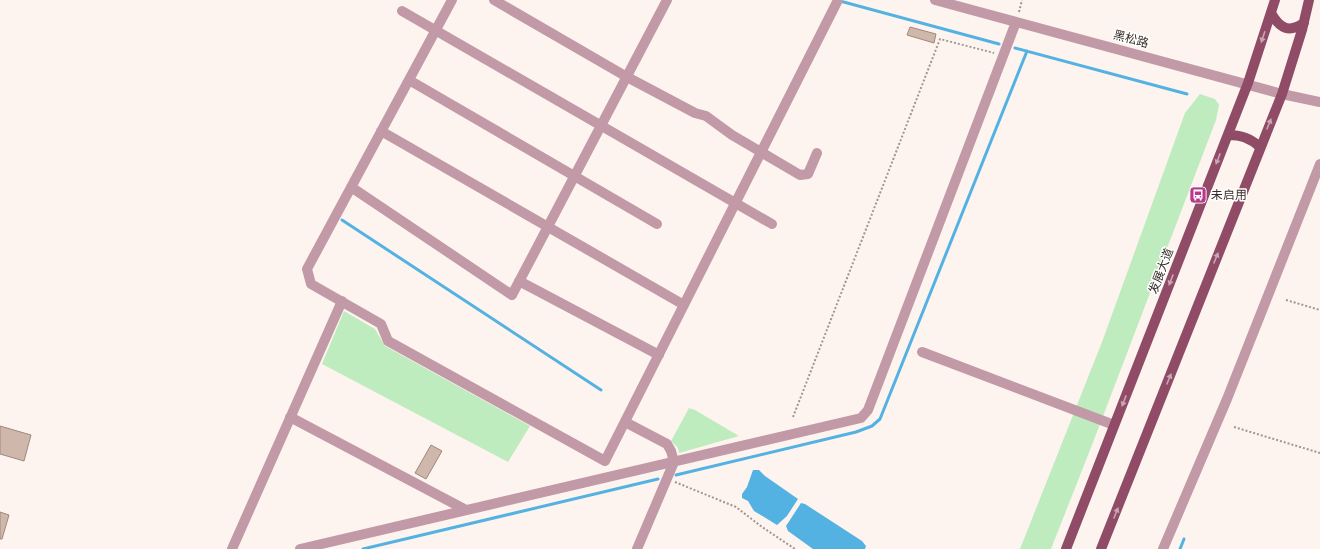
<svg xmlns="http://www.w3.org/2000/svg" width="1320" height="549" font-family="Rubik,'Noto Sans SC',sans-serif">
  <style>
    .green { fill: #beecbe }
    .water { fill: #54b2e3 }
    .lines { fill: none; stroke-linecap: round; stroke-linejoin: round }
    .stream { stroke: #54b2e3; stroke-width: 3 }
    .building { fill: #d0b7ac; stroke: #9f887d }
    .path { stroke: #a09691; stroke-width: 2; stroke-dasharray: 2 2; stroke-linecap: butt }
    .minor { stroke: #c29aa7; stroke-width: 10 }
    .major { stroke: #904c67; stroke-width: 10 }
    .oneway { fill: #c8a6b3 }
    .labels { text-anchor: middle; stroke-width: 3; stroke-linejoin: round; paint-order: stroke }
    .street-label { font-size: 12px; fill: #392f2b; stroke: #fff }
    .poi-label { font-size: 12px; fill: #392f2b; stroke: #fff; text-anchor: start }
  </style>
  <rect width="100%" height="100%" fill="#fef4ef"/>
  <path class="green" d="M1200,94l15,5 4,6 -3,15 -124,325 -41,104h-31l82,-207 83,-229z
    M344,311l31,18 10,17 145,80 -22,36 -186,-98z
    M689,408l6,2 44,26 -60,17 -1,-5 -7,-7z"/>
  <path class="water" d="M753,470h6l6,6 33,23 -11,17 -10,9 -23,-14 -6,-10 -6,-3v-4l5,-7z
    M801,503l4,1 57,37 4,5 -1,3h-52l-25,-18 -2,-5z"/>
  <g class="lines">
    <path class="stream" d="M840,1l159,43
      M1015,48l172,46
      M342,220l259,170
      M676,475l180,-43 16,-6 8,-7 147,-368
      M363,549l295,-70
      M1180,549l4,-10"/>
  </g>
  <path class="building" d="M910,27l26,7 -2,9 -27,-8z
    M0,426l31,9 -7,26 -24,-7z
    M431,445l11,6 -16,28 -11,-6z
    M0,512l9,3 -7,24h-2z"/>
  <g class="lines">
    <path class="path" d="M1019,12l3,-12
      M1286,300l34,10
      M793,417l147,-378 54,14
      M1234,427l86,26
      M675,482l61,25 26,20 33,22"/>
    <path class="minor" d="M452,0l-145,269 4,15 70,40 7,17 217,120 233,-461
      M494,0l133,77 68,36 11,3 26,19 68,40 8,-1 9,-21
      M935,0l347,94 38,8
      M402,11l370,213
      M409,80l248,144
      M381,131l303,174
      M351,187l161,108 155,-295
      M519,281l140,74
      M922,352l192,73
      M290,417l176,93
      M625,422l42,22 4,7 3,11 -37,87
      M232,549l110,-248
      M300,549l561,-131 7,-8 148,-388
      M1163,549l64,-150 93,-235"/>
    <path class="major" d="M1271,13c9,16 18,20 33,10
      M1228,135c13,0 22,3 32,12
      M1066,549l182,-466 27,-83
      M1101,549l181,-455 20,-64 7,-30"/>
  </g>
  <defs><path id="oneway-solid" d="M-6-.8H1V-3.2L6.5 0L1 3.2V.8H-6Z"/></defs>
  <g class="oneway">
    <use href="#oneway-solid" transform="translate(1263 37) rotate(109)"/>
    <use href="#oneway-solid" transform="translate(1269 124) rotate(-68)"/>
    <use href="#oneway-solid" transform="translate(1218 159) rotate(111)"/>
    <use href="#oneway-solid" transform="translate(1216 258) rotate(-68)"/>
    <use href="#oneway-solid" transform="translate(1171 280) rotate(111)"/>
    <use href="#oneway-solid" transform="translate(1169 379) rotate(-68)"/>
    <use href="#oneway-solid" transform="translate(1124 401) rotate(111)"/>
    <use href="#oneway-solid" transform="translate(1116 513) rotate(-68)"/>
  </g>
  <defs>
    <g id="bus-square" transform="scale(0.9)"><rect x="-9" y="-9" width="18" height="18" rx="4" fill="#b53a8b" stroke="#fff"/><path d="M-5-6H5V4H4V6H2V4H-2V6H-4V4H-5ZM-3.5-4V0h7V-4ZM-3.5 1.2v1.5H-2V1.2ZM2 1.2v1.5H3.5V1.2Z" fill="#fff"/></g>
  </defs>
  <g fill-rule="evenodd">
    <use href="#bus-square" x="1198" y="195"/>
  </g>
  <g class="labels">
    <g class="street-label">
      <text transform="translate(1131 39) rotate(15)" y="4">黑松路</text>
      <text transform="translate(1161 271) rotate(-69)" y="4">发展大道</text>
    </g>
    <g class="poi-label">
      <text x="1211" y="199">未启用</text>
    </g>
  </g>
</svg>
